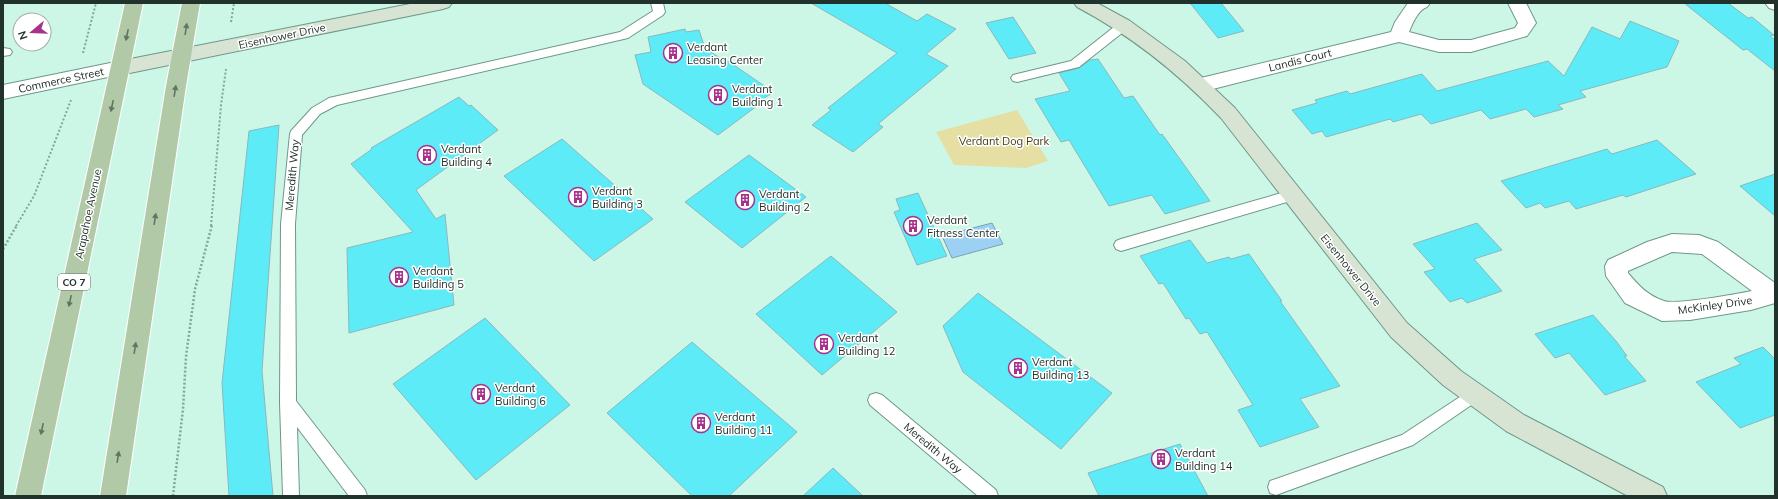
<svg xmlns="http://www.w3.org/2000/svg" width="1778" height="499" font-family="Mulish,sans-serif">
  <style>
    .green { fill: #e5dfa4 }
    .water { fill: #9dd1f3; stroke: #78a1b7 }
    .building { fill: #5eebf8; stroke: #8ab8bc }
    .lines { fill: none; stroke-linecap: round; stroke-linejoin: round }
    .lane-casing { stroke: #6f9788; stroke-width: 2 }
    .street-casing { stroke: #6f9788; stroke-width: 2 }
    .secondary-casing { stroke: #6f9788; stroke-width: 2 }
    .primary-casing { stroke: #fff; stroke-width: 2 }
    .path-far1 { stroke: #85a599; stroke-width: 2; stroke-dasharray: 2 2; stroke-linecap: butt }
    .path { stroke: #85a599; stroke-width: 2.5; stroke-dasharray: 2 2; stroke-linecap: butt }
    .lane { fill: #fff; fill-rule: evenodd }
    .street { fill: #fff; fill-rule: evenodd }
    .secondary { fill: #d8e4d3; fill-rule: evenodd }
    .primary { fill: #b2c9a7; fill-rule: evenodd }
    .oneway { fill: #627563 }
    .labels { text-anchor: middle; stroke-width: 3; stroke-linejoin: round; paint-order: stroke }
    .shield { fill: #fff; stroke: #646f6b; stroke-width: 1 }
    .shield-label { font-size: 10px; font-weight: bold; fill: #21312b }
    .street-label { font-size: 11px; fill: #21312b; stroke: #fff }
    .poi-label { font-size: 11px; fill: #21312b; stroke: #fff; text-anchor: start }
    .park-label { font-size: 11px; fill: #413c12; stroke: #fff }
  </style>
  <rect width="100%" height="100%" fill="#ccf7e7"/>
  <path class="green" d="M1017,110l31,51 -22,7 -72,-3 -18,-33z"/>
  <path class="water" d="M992,223l11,21 -51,14 -10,-22z"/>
  <path class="building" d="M811,3h74l32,18 10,-7 29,15 -30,25 22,12 -70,58 5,3 -30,25 -41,-27 19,-15 -3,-2 69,-55z
    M1190,3h31l23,28 -26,7z
    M1684,3h44l20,15 4,-1 22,18 -4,1 5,4v31l-28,-22 -4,1z
    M1013,17l23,36 -27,6 -23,-36z
    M1630,21l49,20 -12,26 -87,24 6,6 -28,8 5,4 -29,8 -8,-8 -36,10 -9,-9 -50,14 -10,-10 -28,8 -3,-3 -64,18 -4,-6 -10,3 -20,-24 25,-7 -2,-3 32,-9 3,3 72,-20 15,17 111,-30 16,15 28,-49 28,12z
    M685,29l1,3 13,-2 6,18 21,14 2,-1 38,26 -2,1 8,5 -9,6 2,1 -47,35 -75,-51 -8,-29 16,-3 -3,-15z
    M1098,59l26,39 9,-2 27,39 2,-1 48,67 -45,13 -13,-19 -43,11 -40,-66 -8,2 -26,-43 35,-8 -11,-18 20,-5 11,-8z
    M459,97l10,9 2,-1 27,25 -82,60 20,29 9,-5 9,91 -105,28 -2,-85 66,-16 -62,-68 21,-15 -1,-1z
    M279,125l-17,246 11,125h-44l-7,-113 27,-252z
    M562,139l91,80 -59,42 -90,-85z
    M1657,140l39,34 -70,23 -3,-2 -47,14 -7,-8 -24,7 -5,-5 -14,5 -25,-27 106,-32 5,5z
    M749,155l57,42 -64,51 -57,-46z
    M1775,174v42l-35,-30z
    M918,193l29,63 -30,9 -23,-53 6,-2 -4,-11z
    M1477,223l25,27 -28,9 28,32 -35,12 -5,-5 -12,4 -26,-30 11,-3 -22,-25z
    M1190,240l17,23 22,-6 2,2 18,-5 33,47h-2l60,85 -40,13 19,28 -59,20 -22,-37 15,-5 -46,-73 -7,2 -11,-16 -3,1 -23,-36 -4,1 -19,-28z
    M831,256l66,56 -75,63 -66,-61z
    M978,293l134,100 -51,56 -98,-77 -20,-46z
    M1593,315l23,26 11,15h-3l22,25 -41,14 -36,-42 -14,5 -20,-24z
    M485,318l85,87 -94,75 -83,-96z
    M692,342l105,90 -68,64h-37l-85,-83z
    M1763,347l12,12v56l-35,13 -44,-46 45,-18 -7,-6z
    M1180,444l28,52h-109l-11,-23z
    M833,468l30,28h-60z"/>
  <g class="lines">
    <g class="lane-casing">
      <path id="lane" d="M651,3h12l2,9 -2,3 -35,23 -291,67 -17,9 -18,21 -7,89 1,177 69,89 2,6h-18l-52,-69 2,69h-16l-3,-93 1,-179 9,-90 1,-3 21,-23 17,-10 291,-66 33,-21z
        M1123,22l4,1 2,3 -2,3 -48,38 -62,15 -4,-1 -2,-3 2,-3 4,-1 54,-13 48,-38z
        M3,48l7,1 2,3 -2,3 -7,1z
        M1292,190l5,1 2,4 -2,4 -176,52 -5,-2 -2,-4 2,-4 5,-2z
        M1475,387l5,2 3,5 -3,5 -67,46 -137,50 -6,-2 -2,-6 2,-6 132,-46z
        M876,393l6,2 114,95 2,6h-20l-108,-91 -2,-5 2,-5z"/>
    </g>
    <g class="street-casing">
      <path id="street" d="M1408,3h22l-3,4c-9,3 -15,17 -18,25l30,8h32l44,-12 3,-5 -10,-20h18l10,20 -9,13 -56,16h-32l-40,-10 -198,50 -7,-2 -3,-5 3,-5 7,-2 190,-46 4,-10z
        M1765,3h10v7l-6,-2z
        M120,61l7,2 2,5 -2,5 -124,26v-14z
        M1672,234l27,1 19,7 57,41v20l-24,7 -61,10 -28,1 -37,-18 -19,-27 -1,-10 3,-6 39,-18zM1672,252l30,2 50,37c-16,3 -75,14 -88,10 -16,-5 -26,-16 -36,-28v-2z"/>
    </g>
    <g class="secondary-casing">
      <path id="secondary" d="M415,3h37l-3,4 -6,2 -323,66 -7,-2 -2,-5 2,-5 7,-2z
        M1074,3h23l33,18 55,40 50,47 172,215 54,48 63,44 139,72 4,9h-39l-122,-65 -63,-46 -52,-48 -170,-219c-43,-45 -89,-82 -144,-111z"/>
    </g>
    <g class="primary-casing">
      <path id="primary" d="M125,3h18l-102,493h-26z
        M182,3h18l-14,83 -60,410h-26l66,-410z"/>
    </g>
    <path class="path-far1" d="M231,22l3,-19
      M83,53l13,-50
      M16,226l18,-30 37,-96
      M211,226l10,-121 5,-36"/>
    <path class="path" d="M3,249l14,-24
      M173,496l10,-87 3,-52 9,-68 17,-64"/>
    <use href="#lane" class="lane"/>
    <use href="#street" class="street"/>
    <use href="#secondary" class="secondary"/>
    <use href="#primary" class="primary"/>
  </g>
  <defs><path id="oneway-solid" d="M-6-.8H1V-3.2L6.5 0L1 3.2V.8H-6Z"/></defs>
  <g class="oneway">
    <use href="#oneway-solid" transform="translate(186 29) rotate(-81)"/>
    <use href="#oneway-solid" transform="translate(127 35) rotate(102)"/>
    <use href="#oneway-solid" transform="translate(175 91) rotate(-81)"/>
    <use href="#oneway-solid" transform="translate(112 106) rotate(102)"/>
    <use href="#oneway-solid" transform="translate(155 219) rotate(-81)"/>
    <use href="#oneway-solid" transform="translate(70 301) rotate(102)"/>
    <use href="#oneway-solid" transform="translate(135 348) rotate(-81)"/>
    <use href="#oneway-solid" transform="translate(42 429) rotate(102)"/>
    <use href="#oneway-solid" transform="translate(118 457) rotate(-81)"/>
  </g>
  <defs>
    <g id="building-ring" transform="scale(1)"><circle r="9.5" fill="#fff" stroke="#a6328c" stroke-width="1.5"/><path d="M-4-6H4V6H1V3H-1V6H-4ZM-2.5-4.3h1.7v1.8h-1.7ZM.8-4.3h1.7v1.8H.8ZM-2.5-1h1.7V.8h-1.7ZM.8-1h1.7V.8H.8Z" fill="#a6328c"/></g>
  </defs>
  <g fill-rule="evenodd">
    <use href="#building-ring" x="673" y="53"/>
    <use href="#building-ring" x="718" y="95"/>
    <use href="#building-ring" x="427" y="155"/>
    <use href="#building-ring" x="578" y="197"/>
    <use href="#building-ring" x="745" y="200"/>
    <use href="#building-ring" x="913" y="226"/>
    <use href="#building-ring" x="399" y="277"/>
    <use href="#building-ring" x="824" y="344"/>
    <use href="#building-ring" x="1018" y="368"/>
    <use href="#building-ring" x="481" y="394"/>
    <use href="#building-ring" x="701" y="423"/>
    <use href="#building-ring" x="1161" y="459"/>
  </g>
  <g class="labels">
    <rect class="shield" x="58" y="274" width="32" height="16" rx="3"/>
    <g class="shield-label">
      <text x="74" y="286">CO 7</text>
    </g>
    <g class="street-label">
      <text transform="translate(282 36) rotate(-12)" y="4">Eisenhower Drive</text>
      <text transform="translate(1300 60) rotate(-14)" y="4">Landis Court</text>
      <text transform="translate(61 80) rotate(-12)" y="4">Commerce Street</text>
      <text transform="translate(292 175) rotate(-85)" y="4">Meredith Way</text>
      <text transform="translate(88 214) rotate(-78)" y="4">Arapahoe Avenue</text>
      <text transform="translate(1351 270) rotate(51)" y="4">Eisenhower Drive</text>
      <text transform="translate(1715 305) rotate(-8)" y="4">McKinley Drive</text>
      <text transform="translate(933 448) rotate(40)" y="4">Meredith Way</text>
    </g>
    <g class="poi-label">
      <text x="687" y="51">Verdant<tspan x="687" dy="13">Leasing Center</tspan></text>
      <text x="732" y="93">Verdant<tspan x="732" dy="13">Building 1</tspan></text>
      <text x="441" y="153">Verdant<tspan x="441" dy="13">Building 4</tspan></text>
      <text x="592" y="195">Verdant<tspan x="592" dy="13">Building 3</tspan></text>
      <text x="759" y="198">Verdant<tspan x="759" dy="13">Building 2</tspan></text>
      <text x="927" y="224">Verdant<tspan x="927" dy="13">Fitness Center</tspan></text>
      <text x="413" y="275">Verdant<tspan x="413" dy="13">Building 5</tspan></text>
      <text x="838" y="342">Verdant<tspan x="838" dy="13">Building 12</tspan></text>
      <text x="1032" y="366">Verdant<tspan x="1032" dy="13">Building 13</tspan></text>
      <text x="495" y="392">Verdant<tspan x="495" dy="13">Building 6</tspan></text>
      <text x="715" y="421">Verdant<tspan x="715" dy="13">Building 11</tspan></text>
      <text x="1175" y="457">Verdant<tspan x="1175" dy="13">Building 14</tspan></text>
    </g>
    <g class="park-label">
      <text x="1004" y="145">Verdant Dog Park</text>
    </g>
  </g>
  <rect width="1778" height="499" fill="none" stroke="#21312b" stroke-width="8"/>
  <g transform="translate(32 32) rotate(251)"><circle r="19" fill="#ffffff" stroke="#a6adaa"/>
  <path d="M0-3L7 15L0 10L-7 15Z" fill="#a6328c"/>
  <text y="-6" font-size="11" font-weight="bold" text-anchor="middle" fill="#21312b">N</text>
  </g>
</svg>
